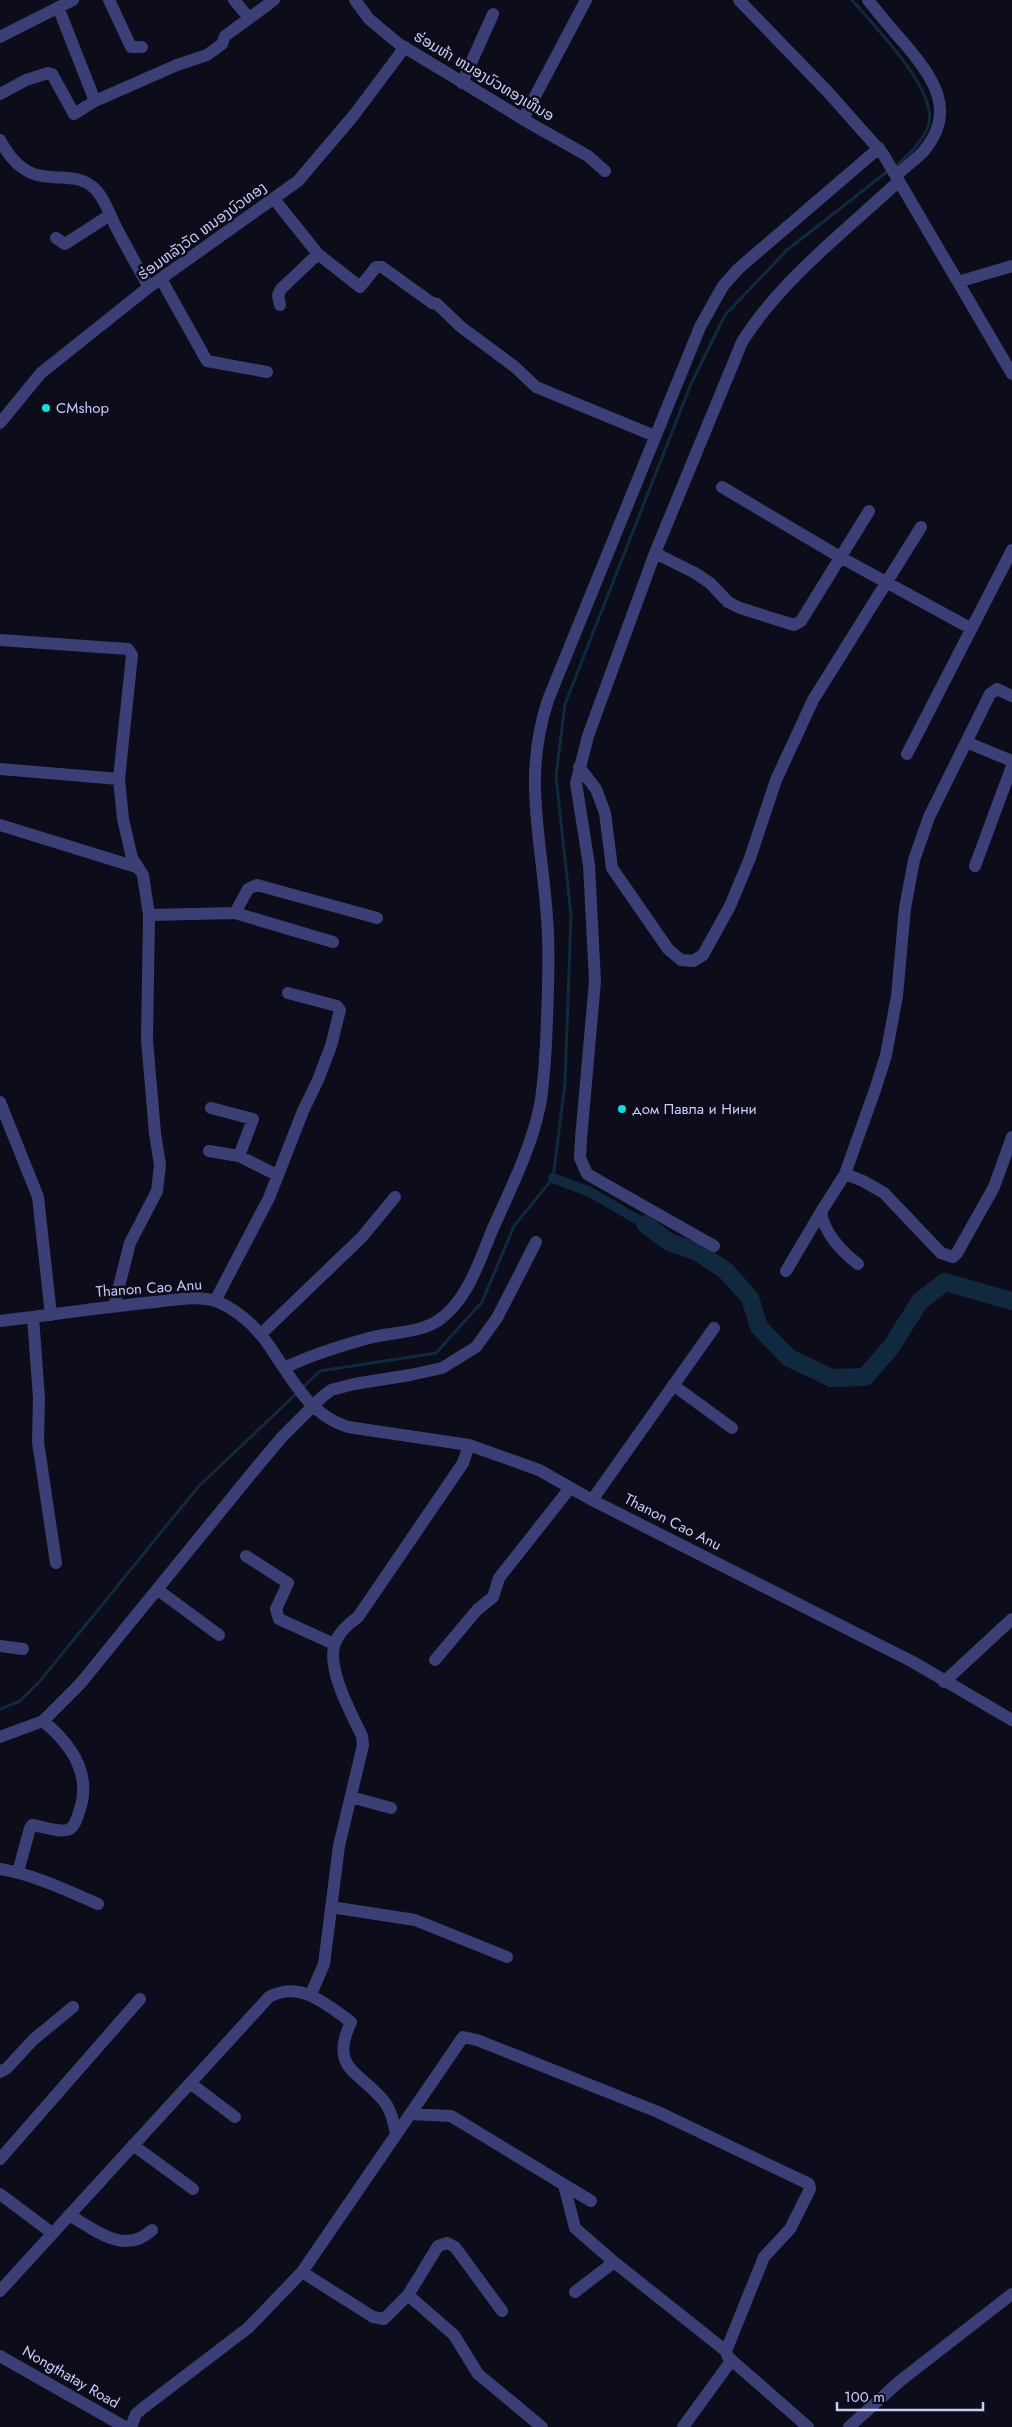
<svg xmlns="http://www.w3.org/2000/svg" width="1012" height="2427" font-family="Jost,'Noto Sans Lao',sans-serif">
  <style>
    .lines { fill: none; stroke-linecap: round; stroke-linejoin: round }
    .stream { stroke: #11293f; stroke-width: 3 }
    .canal { stroke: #11293f; stroke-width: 10 }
    .river { stroke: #11293f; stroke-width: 18 }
    .minor { stroke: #3c3f75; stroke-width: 12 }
    .poi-dot { fill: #14dddc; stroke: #0d0c1b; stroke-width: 2 }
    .labels { text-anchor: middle; stroke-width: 5; stroke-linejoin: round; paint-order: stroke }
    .street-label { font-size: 15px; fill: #cbcbfa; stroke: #0d0c1b }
    .poi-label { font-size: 15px; fill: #cbcbfa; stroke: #0d0c1b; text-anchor: start }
  </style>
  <rect width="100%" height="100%" fill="#0d0c1b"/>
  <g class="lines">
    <path class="stream" d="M852,0c21,25 89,92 76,127 -7,16 -21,30 -35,41
      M302,1388l18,-17 116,-18 46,-51 32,-76 39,-48 12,-95 6,-168 -15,-139 9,-72 126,-320 34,-69 62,-65 101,-79
      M0,1709l20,-8 20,-20 158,-194 99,-94"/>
    <path class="canal" d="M553,1178l37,14 55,32"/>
    <path class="river" d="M645,1224l24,18 29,10 28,19 24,27 9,29 30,31 43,20 33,-1 26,-30 29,-46 25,-19 67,19"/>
    <path class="minor" d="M109,0l22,47h11
      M234,0l15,18
      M355,0l14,19 30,25 134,81 55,31 17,15
      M739,0l88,91 56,63 129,220
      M868,0c12,15 24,30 37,44 28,34 53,67 18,108 -8,8 -18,15 -26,23
      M58,7l37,94 82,-36 30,-10 15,-11 3,-8 49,-36
      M0,37l73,-37
      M462,83l31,-69
      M0,94l26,-14 22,-7 4,1 22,40 21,-13
      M523,119l63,-119
      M0,140c32,61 69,21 96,50 8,8 13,23 18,33 11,22 23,43 35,64
      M274,199l44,55 42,33 16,-20h6l50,36 5,1 24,23 54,40 21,20 119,49
      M56,238l9,6 45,-29
      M161,279l46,82 60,11
      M958,282l54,-16
      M280,305l-2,-10 3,-6 37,-35
      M0,423l41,-50 108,-86 149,-106 56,-66 51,-68
      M722,487l118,70 130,71
      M655,553l40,20 15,10 18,19 12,6 54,17 7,-4 68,-110
      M0,640l128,9 4,6 -13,124 4,40 9,39 11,17 6,40 -2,125 8,93 5,32 -3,26 -27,52 -16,63
      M966,742l46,19
      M907,754l105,-204
      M579,767l17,22 9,24 7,55 56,81 13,11 12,1 10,-6 27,-49 20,-48 26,-78 37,-80 108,-173
      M0,769l119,10
      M0,825l136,42
      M975,866l37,-100
      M235,913l13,-24 9,-4 120,33
      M149,915l86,-2 98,29
      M0,1102l38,95 13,118
      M211,1108l42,11 -14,37
      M209,1151l30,5 38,19
      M845,1174l18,7 21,12 57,60 12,4 4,-4 37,-66 18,-50
      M714,1246l-127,-72 -7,-16 1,-19 14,-158 -6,-116 -13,-82 12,-47 67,-183 87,-211c38,-61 104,-112 157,-161
      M858,1264c-16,-12 -34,-31 -37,-52l24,-38 31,-87 10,-32 11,-59 8,-88 9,-48 15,-43 61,-123 7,-5 15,7
      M786,1271l35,-59
      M215,1301l54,-103 34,-87 15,-31 13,-34 9,-36 -3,-4 -49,-13
      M33,1317l6,81 -1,44 18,121
      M0,1321c52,-6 103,-14 155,-19 19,-2 42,-7 61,-1 22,9 41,27 54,46 22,32 39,68 78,80l121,18 70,25 53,30 321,162 99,58
      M261,1334l101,-97 33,-40
      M284,1368c27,-13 59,-23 89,-31 21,-5 47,-4 66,-17 30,-21 41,-62 55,-94 17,-38 38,-80 46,-121 5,-28 6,-57 7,-86 1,-33 3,-68 0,-101 -5,-79 -25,-139 1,-218l152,-373 23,-41 15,-17 141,-121
      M673,1385l59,43
      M592,1500l122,-172
      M246,1556l42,27 -12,26 3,10 55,25
      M158,1590l61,45
      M0,1646l23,3
      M435,1660l42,-50 16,-13 6,-19 71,-90
      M944,1682l68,-63
      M0,1737l43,-16 37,-37 171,-210 31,-37 40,-40 9,-7 23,-6 56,-9 32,-7 34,-21 21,-29 39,-76
      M351,1797l40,11
      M0,1869c35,6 66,21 98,35
      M18,1872l12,-44 2,-3c11,1 28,9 38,4 6,-4 7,-12 9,-17 14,-38 -8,-68 -36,-91
      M331,1907l84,13 92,37
      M311,1994l13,-30 15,-118 24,-101 -1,-9c-11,-23 -36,-68 -27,-93 4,-11 13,-19 23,-26l105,-154 6,-18
      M0,2072l7,-4 27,-29 39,-32
      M190,2083l45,34
      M410,2114l41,2 140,85
      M133,2145l60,44
      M0,2159l140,-160
      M564,2185l11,43 39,34
      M0,2194l52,39
      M69,2215c27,15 55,41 83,15
      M302,2272l71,45 11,2 24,-24 30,-49 9,-3 8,4 47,64
      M0,2291l269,-294c31,-17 57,7 82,25 -22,47 8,49 32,78 8,9 10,21 13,33
      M575,2292l39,-30 112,89 2,6 80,70
      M408,2295l46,40 24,39 64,53
      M0,2356l125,71
      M131,2427l5,-13 7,-6 105,-80 54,-56 161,-235 14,3 181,72 151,72 1,5 -20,40 -26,28 -38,94
      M683,2427l48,-66
      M849,2427l51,-46 112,-87"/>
  </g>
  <g class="poi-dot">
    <circle cx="46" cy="408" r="5"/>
    <circle cx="622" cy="1109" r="5"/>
  </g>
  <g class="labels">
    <g class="street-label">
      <text transform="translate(484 76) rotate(31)" y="5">ຮ່ອມຫ້າ ຫນອງບົວທອງເຫືນອ</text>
      <text transform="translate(202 231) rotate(-36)" y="5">ຮ່ອມຫລັງວັດ ຫນອງບົວທອງ</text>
      <text transform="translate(149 1288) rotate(-4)" y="5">Thanon Cao Anu</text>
      <text transform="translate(673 1522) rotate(27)" y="5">Thanon Cao Anu</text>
      <text transform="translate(71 2377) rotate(30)" y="5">Nongthatay Road</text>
    </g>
    <g class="poi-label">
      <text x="56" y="413">CMshop</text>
      <text x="632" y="1114">дом Павла и Нини</text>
    </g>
  </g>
  <path d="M837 2402v8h146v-8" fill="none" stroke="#cbcbfa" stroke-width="2.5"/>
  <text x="844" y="2402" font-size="15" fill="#cbcbfa" stroke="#0d0c1b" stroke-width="4" paint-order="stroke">100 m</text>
</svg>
